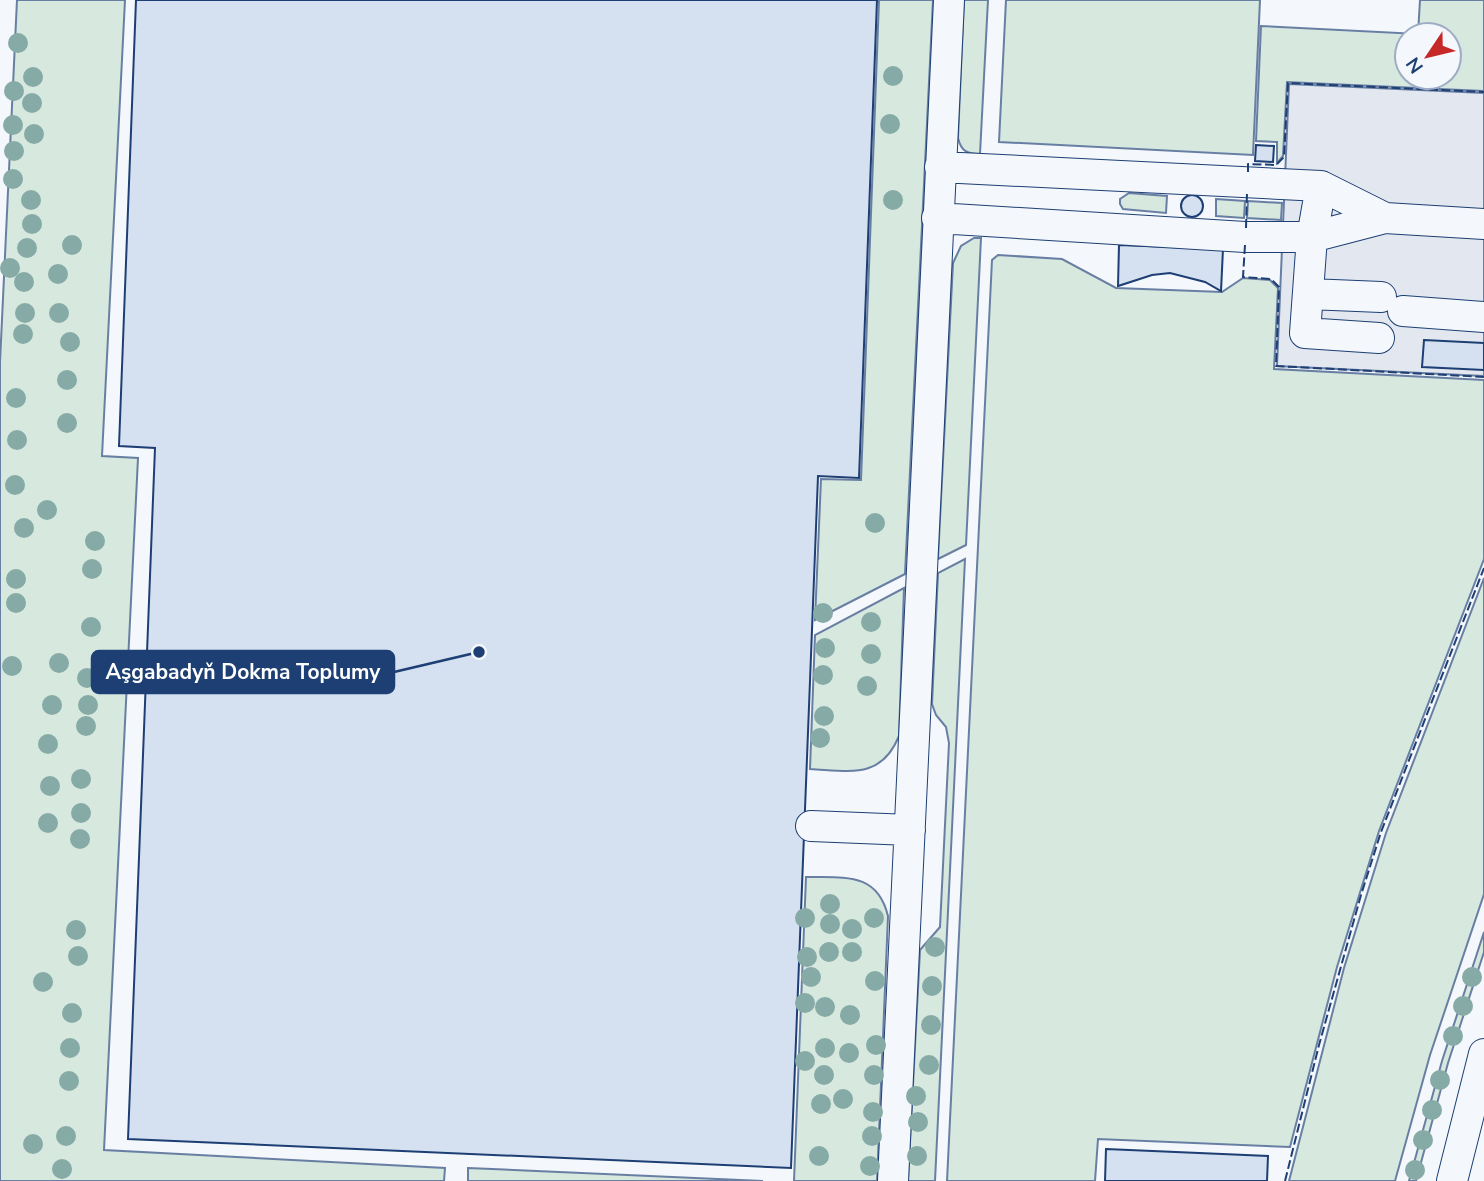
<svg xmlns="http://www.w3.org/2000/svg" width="1484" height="1181" font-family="'Nunito Sans',sans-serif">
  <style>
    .green { fill: #d7e8df; stroke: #687fa3; stroke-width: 2; fill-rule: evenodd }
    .parking { fill: #e3e8f0; stroke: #687fa3; stroke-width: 2 }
    .building { fill: #d5e0f0; stroke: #1d3f73; stroke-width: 2 }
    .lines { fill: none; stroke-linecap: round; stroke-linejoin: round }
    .minor-casing { stroke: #1d3f73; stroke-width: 32 }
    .minor { stroke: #f4f7fb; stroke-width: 30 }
    .fence { stroke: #1d3f73; stroke-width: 2; stroke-dasharray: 9 3.5; stroke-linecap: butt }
    .tree { fill: #86aba6 }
    .leader { fill: none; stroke: #1d3f73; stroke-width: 2.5 }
    .callout-dot { fill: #1d3f73; stroke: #f4f7fb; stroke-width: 2.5 }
    .callout { fill: #1d3f73; stroke: #1d3f73; stroke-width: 2.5 }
    .callout-label { font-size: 21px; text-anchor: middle; font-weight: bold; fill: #fff }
  </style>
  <rect width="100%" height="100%" fill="#f4f7fb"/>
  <path class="green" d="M17,0h108l-23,456 36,2 -34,692 341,18 -1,13h-444v-819z
    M879,0h54l-28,574 -90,46 6,-141 40,1z
    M964,0h24l-8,154c-13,0 -19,-3 -22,-16z
    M1006,0h254l-7,155 -254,-13z
    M1420,0h64v91l-197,-9 -4,74 -6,7v-21l-21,-1 5,-115 157,8zM1407,35h42v42h-42z
    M1129,193l38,3 -1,17 -43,-4 -3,-5v-5z
    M1216,199l29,2 -1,17 -28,-2z
    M1248,201l34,2 -1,17 -34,-2z
    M974,238h7l-15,307 -28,14 15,-296 8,-17z
    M998,255l64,4 54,29 106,4 21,-14 27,2 8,8 -4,81 210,11v179l-105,272 -42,136 -47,180 -192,-8 -3,42h-148l45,-921z
    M965,559l-30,622h-27l12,-231 20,-23 9,-184 -3,-16 -10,-12 -4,-11 6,-131z
    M1484,578v316l-54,161 -35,126h-106l55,-213 42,-135z
    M904,588l-5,148c-18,44 -50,35 -89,33l5,-134z
    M806,877c37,1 71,-6 82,39l-11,265h-83z
    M1484,932v20l-36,111 -32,118h-7l33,-120z
    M468,1168l295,13h-295z"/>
  <path class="parking" d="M1289,84l195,9v283l-207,-10z"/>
  <path class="building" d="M136,0h741l-18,478 -41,-2 -27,692 -663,-29 27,-691 -36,-2z
    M1256,145l18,1 -1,16 -18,-1z
    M1181 206a11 11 0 1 1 22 0a11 11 0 1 1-22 0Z
    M1119,245l104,4 -2,42 -16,-9 -35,-9 -18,2 -34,11z
    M1424,340l60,3v27l-62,-3z
    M1106,1149l162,7 -1,25h-162z"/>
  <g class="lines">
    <g class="minor-casing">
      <path id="minor" d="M940,167l381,19 64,32
        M1321,186l-9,51 -7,96 74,5
        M937,218l308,19h67l73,-19 99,6
        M1309,294l72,3
        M1403,311l81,6
        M811,826l99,4
        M893,1181l56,-1181
        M1452,1181l32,-127"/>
    </g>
    <use href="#minor" class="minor"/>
    <path class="fence" d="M1248,172v-8l28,1 8,-8 4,-74 196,9
      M1246,228l1,-35
      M1245,245l-2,32 28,2 8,8 -3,79 208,11
      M1285,1181l34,-136 42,-150 20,-63 103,-264"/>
  </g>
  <g class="tree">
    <circle cx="18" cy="43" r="10"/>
    <circle cx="893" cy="76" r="10"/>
    <circle cx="33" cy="77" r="10"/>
    <circle cx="14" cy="91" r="10"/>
    <circle cx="32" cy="103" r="10"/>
    <circle cx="890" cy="124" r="10"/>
    <circle cx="13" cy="125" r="10"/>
    <circle cx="34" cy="134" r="10"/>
    <circle cx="14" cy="151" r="10"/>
    <circle cx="13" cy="179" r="10"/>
    <circle cx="31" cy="200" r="10"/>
    <circle cx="893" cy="200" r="10"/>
    <circle cx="32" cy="224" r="10"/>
    <circle cx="72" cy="245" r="10"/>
    <circle cx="27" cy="248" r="10"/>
    <circle cx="10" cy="268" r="10"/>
    <circle cx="58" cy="274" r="10"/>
    <circle cx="24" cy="282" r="10"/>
    <circle cx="25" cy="313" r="10"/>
    <circle cx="59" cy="313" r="10"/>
    <circle cx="23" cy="334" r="10"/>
    <circle cx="70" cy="342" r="10"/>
    <circle cx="67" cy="380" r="10"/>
    <circle cx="16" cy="398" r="10"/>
    <circle cx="67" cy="423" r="10"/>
    <circle cx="17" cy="440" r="10"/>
    <circle cx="15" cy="485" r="10"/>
    <circle cx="47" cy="510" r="10"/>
    <circle cx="875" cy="523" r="10"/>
    <circle cx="24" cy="528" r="10"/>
    <circle cx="95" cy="541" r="10"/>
    <circle cx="92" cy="569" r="10"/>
    <circle cx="16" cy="579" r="10"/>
    <circle cx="16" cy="603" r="10"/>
    <circle cx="823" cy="613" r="10"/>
    <circle cx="871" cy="622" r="10"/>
    <circle cx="91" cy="627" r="10"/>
    <circle cx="825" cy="648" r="10"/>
    <circle cx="871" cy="654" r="10"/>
    <circle cx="59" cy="663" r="10"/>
    <circle cx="12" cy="666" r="10"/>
    <circle cx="823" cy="675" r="10"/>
    <circle cx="87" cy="678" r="10"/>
    <circle cx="867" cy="686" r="10"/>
    <circle cx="52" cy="705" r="10"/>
    <circle cx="88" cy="705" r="10"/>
    <circle cx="824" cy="716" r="10"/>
    <circle cx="86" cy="726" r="10"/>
    <circle cx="820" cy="738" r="10"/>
    <circle cx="48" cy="744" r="10"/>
    <circle cx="81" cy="779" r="10"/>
    <circle cx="50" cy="786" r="10"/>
    <circle cx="81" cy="813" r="10"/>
    <circle cx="48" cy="823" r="10"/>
    <circle cx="80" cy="839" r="10"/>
    <circle cx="830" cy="904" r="10"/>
    <circle cx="805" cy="918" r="10"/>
    <circle cx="874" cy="918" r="10"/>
    <circle cx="830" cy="924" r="10"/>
    <circle cx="852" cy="929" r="10"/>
    <circle cx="76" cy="930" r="10"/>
    <circle cx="935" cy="947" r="10"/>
    <circle cx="829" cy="952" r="10"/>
    <circle cx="852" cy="952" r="10"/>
    <circle cx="78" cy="956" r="10"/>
    <circle cx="807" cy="957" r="10"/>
    <circle cx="811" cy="977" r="10"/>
    <circle cx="1472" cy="977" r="10"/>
    <circle cx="875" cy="981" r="10"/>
    <circle cx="43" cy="982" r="10"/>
    <circle cx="932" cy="986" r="10"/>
    <circle cx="805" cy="1003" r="10"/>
    <circle cx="1463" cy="1006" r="10"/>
    <circle cx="825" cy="1007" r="10"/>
    <circle cx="72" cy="1013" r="10"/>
    <circle cx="850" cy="1015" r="10"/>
    <circle cx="931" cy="1025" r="10"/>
    <circle cx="1453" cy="1036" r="10"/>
    <circle cx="876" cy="1045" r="10"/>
    <circle cx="70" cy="1048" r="10"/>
    <circle cx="825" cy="1048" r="10"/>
    <circle cx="849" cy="1053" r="10"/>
    <circle cx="805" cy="1061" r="10"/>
    <circle cx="929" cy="1065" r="10"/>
    <circle cx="824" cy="1075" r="10"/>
    <circle cx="874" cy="1075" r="10"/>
    <circle cx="1440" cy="1080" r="10"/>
    <circle cx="69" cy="1081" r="10"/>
    <circle cx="916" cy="1096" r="10"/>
    <circle cx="843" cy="1099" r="10"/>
    <circle cx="821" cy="1104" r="10"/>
    <circle cx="1432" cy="1110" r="10"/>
    <circle cx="873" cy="1112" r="10"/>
    <circle cx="918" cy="1122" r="10"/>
    <circle cx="66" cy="1136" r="10"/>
    <circle cx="872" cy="1136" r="10"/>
    <circle cx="1423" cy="1140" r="10"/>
    <circle cx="33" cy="1144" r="10"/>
    <circle cx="819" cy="1156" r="10"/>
    <circle cx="917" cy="1156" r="10"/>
    <circle cx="870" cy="1166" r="10"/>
    <circle cx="62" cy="1169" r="10"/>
    <circle cx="1415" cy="1170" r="10"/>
  </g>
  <path class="leader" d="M479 652L394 672"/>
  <circle class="callout-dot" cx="479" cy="652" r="7"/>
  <rect class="callout" x="92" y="651" width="302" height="42" rx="7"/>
  <g class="callout-label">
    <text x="243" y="679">Aşgabadyň Dokma Toplumy</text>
  </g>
  <g transform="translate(1428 56) rotate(235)"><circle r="33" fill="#f4f7fb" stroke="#9eadc5" stroke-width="2"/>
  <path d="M0-5L12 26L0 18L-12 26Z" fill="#c62828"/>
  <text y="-10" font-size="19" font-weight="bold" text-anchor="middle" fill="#1d3f73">N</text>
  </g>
</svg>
